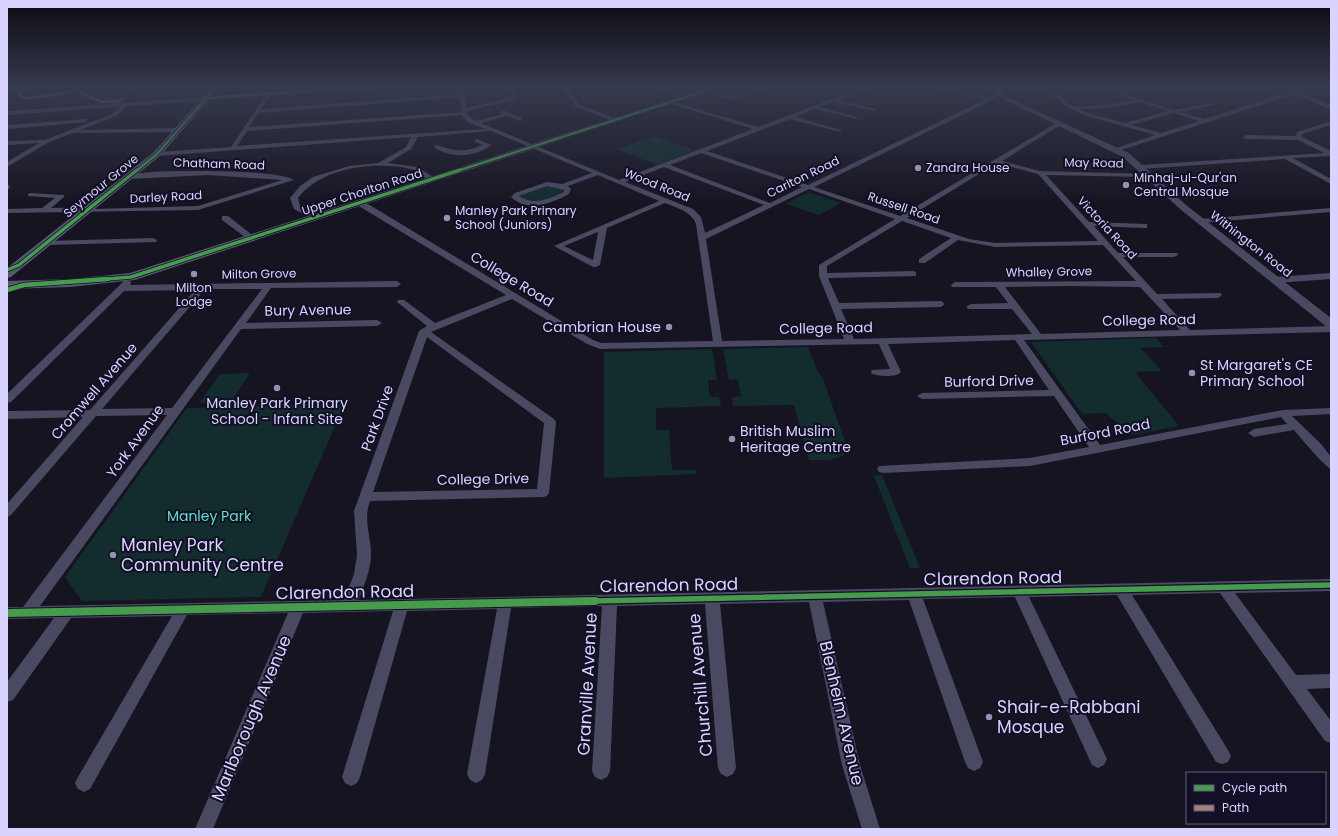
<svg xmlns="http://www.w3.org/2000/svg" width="1338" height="836" font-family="Poppins,sans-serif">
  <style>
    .green { fill: #132c2d }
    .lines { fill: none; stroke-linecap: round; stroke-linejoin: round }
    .minor { fill: #4a4962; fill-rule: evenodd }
    .tertiary { fill: #4a4962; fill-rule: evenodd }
    .secondary { fill: #575674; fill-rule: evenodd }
    .quiet { stroke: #9e8076; stroke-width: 2; stroke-dasharray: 4 2; stroke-linecap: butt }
    .cycleway-far4-casing { stroke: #130f26; stroke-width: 4 }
    .cycleway-far3-casing { stroke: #130f26; stroke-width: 5 }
    .cycleway-far2-casing { stroke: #130f26; stroke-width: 6 }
    .cycleway-far1-casing { stroke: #130f26; stroke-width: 8 }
    .cycleway-casing { stroke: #130f26; stroke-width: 10 }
    .cycleway-far4 { stroke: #469c4c; stroke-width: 2.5 }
    .cycleway-far3 { stroke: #469c4c; stroke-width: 3.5 }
    .cycleway-far2 { stroke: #469c4c; stroke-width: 4.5 }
    .cycleway-far1 { stroke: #469c4c; stroke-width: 5.5 }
    .cycleway { stroke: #469c4c; stroke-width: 8 }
    .poi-dot { fill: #9591b1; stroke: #130f26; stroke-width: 1.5 }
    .labels { text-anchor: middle; stroke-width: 4; stroke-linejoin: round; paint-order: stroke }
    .far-street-label { font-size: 12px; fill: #d9d4ff; stroke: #130f26 }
    .far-poi-label { font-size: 12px; fill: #d9d4ff; stroke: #130f26; text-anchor: start }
    .street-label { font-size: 14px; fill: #d9d4ff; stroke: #130f26 }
    .poi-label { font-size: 14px; fill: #d9d4ff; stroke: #130f26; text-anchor: start }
    .park-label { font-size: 14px; fill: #5fe0c0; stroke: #130f26 }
    .near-poi-label { font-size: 17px; fill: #d9d4ff; stroke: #130f26; text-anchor: start }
    .near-street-label { font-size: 17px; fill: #d9d4ff; stroke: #130f26 }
  </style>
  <rect width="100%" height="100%" fill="#161421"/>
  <path class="green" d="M655,136l40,14 -38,15 -40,-16z
    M548,185h6l12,6c-14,11 -33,14 -47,5z
    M810,193l31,10 -22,12 -33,-11 19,-10z
    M1156,338l8,9 -23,1 21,23 -27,1 44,54 -45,9 -29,-22 -23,1 -51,-72z
    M808,347l9,23 6,9 24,68 -4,9 -14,4h-20l-15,-55 -61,1 -1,-9 9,-1 -3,-17 -9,1 -6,-31z
    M712,349l5,31h-9l2,17h9l2,9 -65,2v22h13l3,40h23l1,4 -92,4v-126z
    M250,373l-19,29 -32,1 21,-29z
    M345,403l-84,194 -179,4 -17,-24 122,-169z
    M882,475l38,93h-10l-36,-92z"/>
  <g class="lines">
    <path class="minor" d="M25,87h10l-14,4 2,5h7l43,-6 1,-3h6v3l23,10 15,-1 14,-12h6l-23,20 -3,-2 2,-2h-14l-24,-10 -46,7 -11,-2 -4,-8z
      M292,87h6l-5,7 -3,-2z
      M458,87h6l2,21 43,-10 4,-3 -3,-8h6l2,10 -5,3 -46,11 1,5 8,5 26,-7 -2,-2 3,-2 19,8 -2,3 -13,-5 -26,7 138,57 134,-51 -84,-26v-2l89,26 105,-40h7l-31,13 36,9v2l-41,-9 -14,5 37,10v2l-42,-10 -20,8 46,13v2l-51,-13 -83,32 101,34 178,-86 -51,-12h10l45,10 9,-5 -6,-1 2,-3 53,1v-2l6,2h217l3,2 -3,2 -147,-1 9,5 41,13 40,-7v2l-34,7 24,7 91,-29h36v4h-36l-177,57 -3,-2 1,-1 39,-13 -71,-20 -20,-10 -13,-13h-52l2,2 -8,6 -179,87 86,29 158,-94h4v2l-60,37 38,10 111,3 1,1 -3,2 -103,-2 43,47 58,2v4h-3l-50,-2 24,27h59l1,2 -4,2h-51l34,37 64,-1 1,2 -4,3 -56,1 28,31 141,-4v6l-307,8 76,105 183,-35 48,-2v6l-39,2 29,28 10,13v12c-6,-2 -31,-32 -37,-39l-40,7 -6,-4 6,-4 33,-5 -6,-7 -251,49 -147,7 -4,-1 -2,-3 2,-3 151,-8 59,-11 -35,-51 -132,3 -5,-3 5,-3 127,-3 -34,-50 -127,4 13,28c-5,6 -21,4 -29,2l-1,-2 1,-2 18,-1 -11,-25 -279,5 -13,-5 -75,-45 -81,33 123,87 2,3 -7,71 -2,3 -4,1 -173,4c-7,19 1,35 1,53 0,16 -7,31 -12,46l972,-21v12l-96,2 61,82 35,-1v14l-24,1 24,32v22l-6,-2 -105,-148 -88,2 96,155 3,6 -3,6 -6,2 -6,-2 -99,-167 -88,2 78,162 -3,6 -6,3 -6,-3 -77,-168 -92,2 60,163 -3,6 -6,3 -6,-3 -3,-6 -56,-162 -86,2 37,163 20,64h-18l-20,-64 -33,-163 -89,2 16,164 -3,6 -6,3 -6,-3 -3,-6 -13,-164 -88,2 -7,165 -3,6 -6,3 -6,-3 -3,-6 10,-165 -91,2 -26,166 -3,6 -6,3 -6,-3 -3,-6 30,-165 -90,2 -47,166 -3,6 -6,3 -6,-3 -3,-6 51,-166 -90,2 -90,216h-18l93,-216 -101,2 -97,174 -6,3 -6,-3 -3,-6 3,-6 94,-161 -101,2 -58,82 -6,2v-20l47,-64 -47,1v-12h16l144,-192 -71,1 -85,99 -4,2v-13l76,-87 -76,2v-8l83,-1 105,-120 -71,1 -113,111 -4,1v-9l117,-113h6l1,2 -1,2 267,-4 4,3 -4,3 -126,1 -25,35 131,-3 5,3 -5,3 -136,3 -201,277 304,-6 10,-26 3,-19 -3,-44 65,-180 8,-5 -30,-24 1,-2h6l31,23 71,-28 -149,-90v-4h6l230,139 8,3 112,-2 -17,-117c-5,-13 -19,-16 -31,-21l-58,25 -7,37 -4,2h-3l-39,-21 105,-45 -61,-26 -30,11 3,3 -2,5c-17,9 -41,19 -58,3l4,-4 32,-11 15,2 30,-11 -101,-42 -73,6 -7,12 -23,14 29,4 18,11v2c-8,2 -16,-9 -24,-11 -37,-8 -89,-2 -113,29l2,8 17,10v4h-3l-20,-11 -4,-11 10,-12 13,-9 36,-11 29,-3 28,-16 5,-10 -254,19 -3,-2 3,-2 74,-5 37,-55 3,2 -10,15 198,-15zM1057,92h60l16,8c-15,3 -46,8 -59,6 -7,-2 -13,-10 -17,-14zM460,97l2,15 -213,15 10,-14zM1139,102l29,9 -43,12 -37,-10 -9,-4 32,-1zM1174,113l25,8 -38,12 -30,-8zM462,115c3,8 15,10 23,14l-248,17 10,-15zM701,153l101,34 -32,16 -100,-38zM997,163l41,11 60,67 -103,2 -26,-4 -62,-21zM664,167l100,38 -59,28 -4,-16 -8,-8 -68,-27zM547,186l17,4v2c-15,7 -30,14 -45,4zM809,189l86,30 -76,46v11l25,63 -122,2 -16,-102zM902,221l49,17 -32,21v4h6l33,-23 37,7 108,-2 33,36 -181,1 -4,3 1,2h44l12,16 -37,1 -5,3 2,2h44l20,25 -178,5 -13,-30 100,-2 4,-3 -4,-3 -102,2 -11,-25 88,-2v-4l-3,-1 -86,2v-7zM598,232l-5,28 -29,-14zM1069,286l71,1 40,43 -139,4 -36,-47zM205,289h57l-90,119 -70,1zM427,337l117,86 -7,66 -164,3z
      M561,87h6l13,18 39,15 -5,1 -38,-14z
      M653,87h8l29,10 -5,1z
      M752,87h9l19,6 -3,2z
      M703,89l32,7 3,2 -3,2 -34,-8z
      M126,102l2,3 -12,11 -36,14 99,-2 3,2 -3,2 -106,1 -24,9 -42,25v-5l32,-19 -32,2v-4l38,-1 67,-26z
      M86,119l2,3 -81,7v-4z
      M1331,121v4l-29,9v3l29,14v5l-38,2 38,21v5l-46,-25 -145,10 -3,-2 3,-2 184,-12 -26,-13 -52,-1 -3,-2 3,-2 50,1 1,-4z
      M477,139l14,6c-14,12 -42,14 -57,2l3,-2c19,6 26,8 46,0l-9,-4z
      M189,171c19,0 93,0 105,9l-96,30 -191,3v-4l35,-1 13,-10 -27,-2v-2l2,-1 34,2v2l-13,11 38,-1 3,2 106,-3 84,-26 -74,-5 -78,4 -3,-2c7,-6 50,-6 62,-6z
      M7,184l2,1 1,3 -3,2z
      M1331,208v4l-131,11 -4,-2 4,-2z
      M222,216h6l28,22 -7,2 -27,-20z
      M153,238l4,2 -1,2 -109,3 -4,-2 4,-2z
      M1331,273v6l-56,4 -4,-3 4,-3z"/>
    <path class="tertiary" d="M342,87h29l-3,2 -361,26v-4z
      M988,87h7l12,10 122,56 57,52 145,113v10l-4,-1 -147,-118 -57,-52 -120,-58z
      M1280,87h8l43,18v5z"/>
    <path class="secondary" d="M212,87h8l-60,69 -149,121 -4,1v-10l147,-116z
      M710,87h11l-586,193 -65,7 -63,2v-8l63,-2 60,-6z"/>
    <path class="quiet" d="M32,87l-14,3 3,7 9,1 47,-7
      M77,88l-1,2 2,2 24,10 17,-1"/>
    <g class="cycleway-far4-casing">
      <path id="cycleway-far4" d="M206,98l162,-11
        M136,171l21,-17 59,-67
        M457,171l260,-84"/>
    </g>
    <g class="cycleway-far3-casing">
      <path id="cycleway-far3" d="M7,270l12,-5 118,-95
        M95,280l36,-3 329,-107"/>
    </g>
    <g class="cycleway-far2-casing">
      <path id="cycleway-far2" d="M7,290l17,-5 84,-6"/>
    </g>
    <g class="cycleway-far1-casing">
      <path id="cycleway-far1" d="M548,602l783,-17"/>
    </g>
    <g class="cycleway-casing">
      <path id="cycleway" d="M7,613l588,-12"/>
    </g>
    <use href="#cycleway-far4" class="cycleway-far4"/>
    <use href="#cycleway-far3" class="cycleway-far3"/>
    <use href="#cycleway-far2" class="cycleway-far2"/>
    <use href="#cycleway-far1" class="cycleway-far1"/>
    <use href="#cycleway" class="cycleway"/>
  </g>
  <linearGradient id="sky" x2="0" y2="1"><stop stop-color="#0c0b12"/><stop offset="0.43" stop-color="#363a4e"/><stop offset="1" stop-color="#363a4e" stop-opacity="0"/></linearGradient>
  <rect width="1338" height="204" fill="url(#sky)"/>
  <g class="poi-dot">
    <circle cx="918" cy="168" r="4"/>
    <circle cx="1126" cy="185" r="4"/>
    <circle cx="447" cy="218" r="4"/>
    <circle cx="194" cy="274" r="4"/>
    <circle cx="669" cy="327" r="4"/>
    <circle cx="1192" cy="373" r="4"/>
    <circle cx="277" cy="388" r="4"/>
    <circle cx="732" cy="439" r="4"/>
    <circle cx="113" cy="555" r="4"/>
    <circle cx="989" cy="717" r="4"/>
  </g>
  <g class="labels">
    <g class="far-street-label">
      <text transform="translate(1094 163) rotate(1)" y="4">May Road</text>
      <text transform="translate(219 164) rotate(2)" y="4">Chatham Road</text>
      <text transform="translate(803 177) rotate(-26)" y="4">Carlton Road</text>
      <text transform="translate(657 185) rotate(22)" y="4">Wood Road</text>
      <text transform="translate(101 186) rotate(-39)" y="4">Seymour Grove</text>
      <text transform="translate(362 192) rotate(-18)" y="4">Upper Chorlton Road</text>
      <text transform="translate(166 197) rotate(-3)" y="4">Darley Road</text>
      <text transform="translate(904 208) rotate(19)" y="4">Russell Road</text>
      <text transform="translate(1107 228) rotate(47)" y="4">Victoria Road</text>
      <text transform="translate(1251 244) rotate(38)" y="4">Withington Road</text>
      <text transform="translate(1049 272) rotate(-1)" y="4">Whalley Grove</text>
      <text transform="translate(259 274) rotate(-1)" y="4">Milton Grove</text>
    </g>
    <g class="far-poi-label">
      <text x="926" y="172">Zandra House</text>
      <text x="1134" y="182">Minhaj-ul-Qur'an<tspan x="1134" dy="14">Central Mosque</tspan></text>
      <text x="455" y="215">Manley Park Primary<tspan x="455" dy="14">School (Juniors)</tspan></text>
      <text x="194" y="292" text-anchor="middle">Milton<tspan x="194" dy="14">Lodge</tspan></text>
    </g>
    <g class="street-label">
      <text transform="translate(512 279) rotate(31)" y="5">College Road</text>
      <text transform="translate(308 310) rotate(-1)" y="5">Bury Avenue</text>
      <text transform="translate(1149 320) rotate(-1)" y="5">College Road</text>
      <text transform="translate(826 328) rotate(-1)" y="5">College Road</text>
      <text transform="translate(989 381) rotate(-1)" y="5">Burford Drive</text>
      <text transform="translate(94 391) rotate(-49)" y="5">Cromwell Avenue</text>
      <text transform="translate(377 418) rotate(-70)" y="5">Park Drive</text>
      <text transform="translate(1105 432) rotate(-11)" y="5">Burford Road</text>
      <text transform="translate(135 441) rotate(-54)" y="5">York Avenue</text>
      <text transform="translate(483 479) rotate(-1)" y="5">College Drive</text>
    </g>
    <g class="poi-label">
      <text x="661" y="332" text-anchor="end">Cambrian House</text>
      <text x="1200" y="370">St Margaret's CE<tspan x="1200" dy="16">Primary School</tspan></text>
      <text x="277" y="408" text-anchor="middle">Manley Park Primary<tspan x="277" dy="16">School - Infant Site</tspan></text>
      <text x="740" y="436">British Muslim<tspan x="740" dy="16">Heritage Centre</tspan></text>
    </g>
    <g class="park-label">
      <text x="209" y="521">Manley Park</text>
    </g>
    <g class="near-poi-label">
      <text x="121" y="551">Manley Park<tspan x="121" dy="20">Community Centre</tspan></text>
      <text x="997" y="713">Shair-e-Rabbani<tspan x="997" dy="20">Mosque</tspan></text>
    </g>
    <g class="near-street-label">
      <text transform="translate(993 578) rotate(-1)" y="6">Clarendon Road</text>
      <text transform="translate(669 585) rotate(-1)" y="6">Clarendon Road</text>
      <text transform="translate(345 592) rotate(-1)" y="6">Clarendon Road</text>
      <text transform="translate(587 684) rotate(-87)" y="6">Granville Avenue</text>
      <text transform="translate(700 685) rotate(-95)" y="6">Churchill Avenue</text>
      <text transform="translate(842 713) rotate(77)" y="6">Blenheim Avenue</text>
      <text transform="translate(251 718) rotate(-67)" y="6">Marlborough Avenue</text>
    </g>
  </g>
  <rect width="1338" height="836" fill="none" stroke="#d9d4ff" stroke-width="16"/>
  <rect x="1186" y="772" width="140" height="52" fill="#130f26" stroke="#625e7d"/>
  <rect x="1194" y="785" width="20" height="6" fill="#469c4c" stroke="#625e7d"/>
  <text x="1222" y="792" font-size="12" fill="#d9d4ff">Cycle path</text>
  <rect x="1194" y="805" width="20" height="6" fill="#9e8076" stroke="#625e7d"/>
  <text x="1222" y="812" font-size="12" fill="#d9d4ff">Path</text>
</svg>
